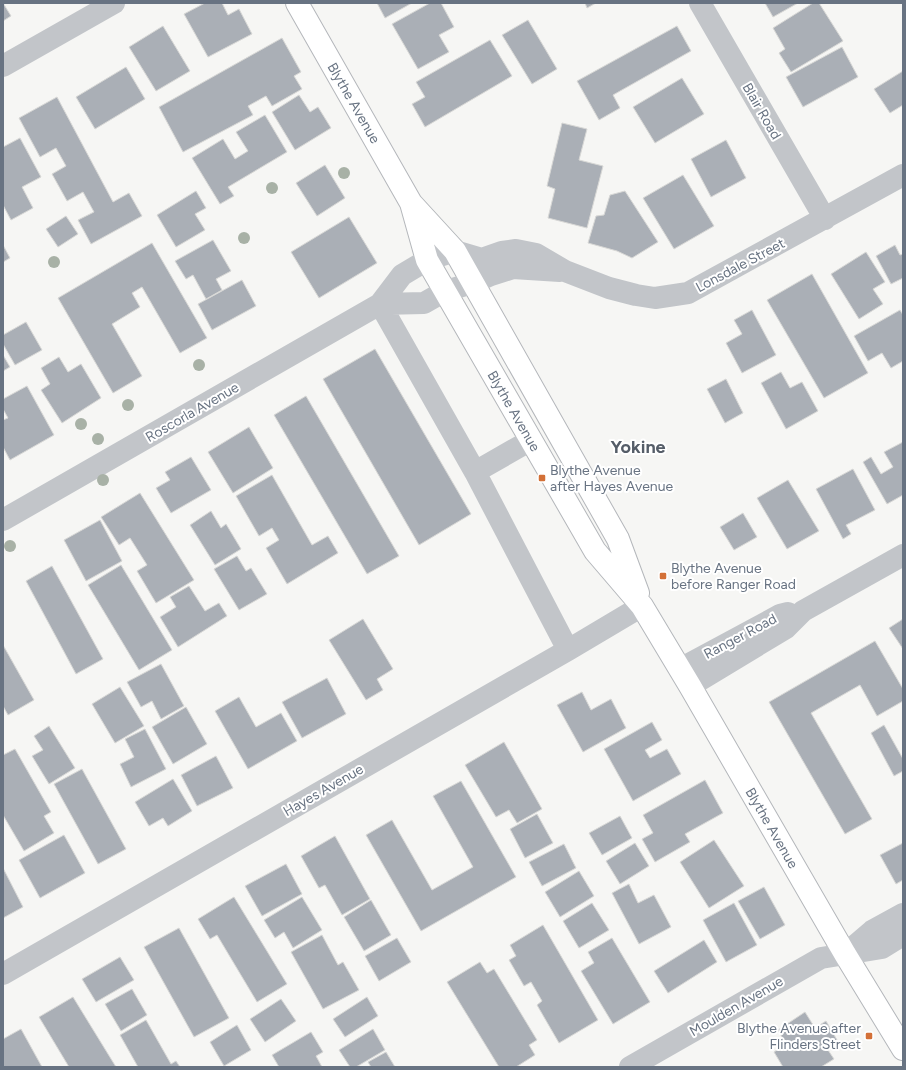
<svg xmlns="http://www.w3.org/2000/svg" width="906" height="1070" font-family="Figtree,sans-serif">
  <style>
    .building { fill: #aaafb6; stroke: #d8d8d6 }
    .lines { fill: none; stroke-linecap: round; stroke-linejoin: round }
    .major-casing { stroke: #b4b7bb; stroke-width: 24 }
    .minor { stroke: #c2c5c9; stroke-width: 22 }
    .major { stroke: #fff; stroke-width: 22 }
    .tree { fill: #a8b1a6 }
    .poi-dot { fill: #d37037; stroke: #fff; stroke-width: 1.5 }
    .labels { text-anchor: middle; stroke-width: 4; stroke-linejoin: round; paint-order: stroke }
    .street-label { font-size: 14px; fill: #687382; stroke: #fff }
    .poi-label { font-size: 14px; fill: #687382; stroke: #fff; text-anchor: start }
    .district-label { font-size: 18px; font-weight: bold; fill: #555d68; stroke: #fff }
  </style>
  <rect width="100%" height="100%" fill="#f6f6f4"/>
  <path class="building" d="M3,3l8,13 -8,5z
    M205,3h17l6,12 11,-6 13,25 -44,23 -24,-43z
    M377,3h35l-27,15z
    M430,3h11l13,24 -15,8 10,17 -31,17 -26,-45z
    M585,3h11l-9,5z
    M765,3h33l-25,14z
    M813,3h6l24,38 -52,31 -12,-19 6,-4 -12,-21z
    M528,20l29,49 -25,15 -30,-49z
    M163,26l27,45 -34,20 -27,-44z
    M677,26l14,25 -78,44 7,13 -21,12 -22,-39z
    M282,38l19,34 -7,4 8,13 -30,17 -6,-10 -18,10 5,9 -70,37 -24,-45z
    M490,40l22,36 -87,51 -13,-23 13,-7 -9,-15z
    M842,47l16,30 -55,30 -17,-30z
    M126,67l19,32 -50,30 -19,-32z
    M903,71v34l-13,8 -16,-24z
    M682,78l22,36 -49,29 -22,-36z
    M299,95l11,17 8,-5 13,21 -36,22 -23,-38z
    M57,97l56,105 16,-9 13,23 -51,28 -13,-24 16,-8 -11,-20 -16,9 -15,-27 14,-8 -10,-18 -16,9 -21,-39z
    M265,115l22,37 -59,35 6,9 -14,8 -28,-46 31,-19 12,20 13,-8 -12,-19z
    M562,123l25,6 -8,31 24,6 -16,62 -39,-10 7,-29 -8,-3z
    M20,138l21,39 -19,10 11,21 -22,12 -8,-15v-58z
    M726,140l20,38 -35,19 -20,-38z
    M325,165l20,33 -28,18 -21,-33z
    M683,175l31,51 -40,23 -31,-51z
    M196,191l10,17 -11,6 10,16 -29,17 -19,-32z
    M625,191l33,51 -26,16 -15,-7 -29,-8 8,-27 8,-1 6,-20z
    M66,216l12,18 -20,13 -12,-18z
    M349,217l28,46 -58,35 -28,-46z
    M213,240l18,31 -15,8 6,11 -16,9 -13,-24 -7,4 -11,-18z
    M152,243l55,95 -27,15 -38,-66 -10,6 8,14 -28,17 30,52 -29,17 -55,-95z
    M3,245l7,13 -7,4z
    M895,245l5,10 3,-1v24l-12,6 -15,-28z
    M866,252l19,30 -12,7 10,15 -24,15 -28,-45z
    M812,274l56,99 -44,25 -57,-98z
    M242,280l14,26 -44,24 -14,-26z
    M752,310l24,45 -34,18 -16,-30 16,-9 -8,-14z
    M900,310l3,5v46l-12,7 -9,-15 -14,8 -14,-25z
    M26,322l16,28 -27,15 -12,-21v-9z
    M375,349l96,165 -52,31 -96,-166z
    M3,355l7,12 -7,4z
    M59,357l9,15 13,-8 20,34 -39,25 -21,-33 9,-6 -9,-16z
    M781,372l9,16 12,-6 16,29 -32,18 -25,-46z
    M726,379l17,34 -18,10 -18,-34z
    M27,386l27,49 -44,25 -7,-13v-27l5,-2 -5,-9v-10z
    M306,396l93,160 -32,18 -93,-159z
    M249,427l24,41 -40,25 -25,-41z
    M903,442v53l-16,9 -24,-42 8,-5 10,17 12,-7 -9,-15z
    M191,457l20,33 -40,23 -15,-25 14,-8 -5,-8z
    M853,469l22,41 -29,15 5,9 -8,5 -27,-50z
    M272,475l40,70 16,-9 10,17 -51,31 -21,-36 13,-8 -7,-12 -13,8 -23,-40z
    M788,480l31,51 -32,18 -30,-51z
    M140,493l54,87 -38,23 -19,-32 10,-6 -17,-27 -11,7 -18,-28z
    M211,511l10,17 5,-4 15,25 -26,16 -25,-40z
    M743,513l14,24 -23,13 -14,-23z
    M100,520l22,41 -36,20 -22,-41z
    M237,556l9,15 5,-3 16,26 -28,16 -25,-41z
    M121,565l51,85 -33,20 -51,-85z
    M52,566l51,93 -27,15 -50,-93z
    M189,586l16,25 14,-8 8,13 -49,31 -18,-30 16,-10 -6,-10z
    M363,619l30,50 -16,10 6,11 -17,10 -37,-60z
    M903,619v30l-14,-21z
    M875,641l28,48v12l-26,15 -17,-31 -49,28 61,106 -27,15 -76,-132z
    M3,645l31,55 -26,15 -5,-9z
    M161,664l23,42 -23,13 -9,-18 -11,6 -14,-25z
    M327,678l19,36 -44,24 -20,-36z
    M120,687l24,39 -29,17 -23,-39z
    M582,692l9,18 20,-11 15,29 -43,24 -26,-47z
    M239,697l17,30 25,-14 16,28 -49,28 -33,-58z
    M186,707l21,37 -34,20 -21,-37z
    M652,722l10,18 -17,10 5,8 17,-9 14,25 -48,27 -29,-52z
    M884,725l19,34v12l-9,5 -23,-43z
    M49,726l26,42 -26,16 -17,-28 11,-6 -9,-14z
    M145,729l21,40 -35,18 -11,-23 14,-7 -9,-18z
    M504,742l38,67 -25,14 -8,-13 -13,7 -31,-52z
    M15,749l36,63 -7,4 10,17 -30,18 -21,-36v-60z
    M216,756l17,32 -36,18 -16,-31z
    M82,769l44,80 -28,15 -44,-80z
    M173,779l19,32 -24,15 -5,-8 -14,8 -14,-24z
    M705,780l18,33 -38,21 5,8 -35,20 -13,-23 11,-6 -10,-18z
    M461,781l55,96 -95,54 -55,-96 26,-15 40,70 41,-23 -40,-71z
    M537,814l16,29 -28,15 -15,-29z
    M620,816l12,22 -30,17 -13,-22z
    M64,835l21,38 -45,25 -21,-38z
    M335,836l35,63 -28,16 -17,-30 -6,3 -18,-32z
    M714,840l30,46 -35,22 -29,-46z
    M635,843l14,23 -29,18 -14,-23z
    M903,843v37l-7,4 -16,-29z
    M564,844l12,24 -34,18 -13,-24z
    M286,864l16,30 -40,22 -17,-30z
    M3,868l20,39 -20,11z
    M579,871l15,25 -34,21 -15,-25z
    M629,884l9,19 16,-8 17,32 -32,17 -27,-51z
    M764,887l21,38 -25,14 -22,-38z
    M234,897l53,87 -30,18 -40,-67 -7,4 -12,-20z
    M302,897l20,33 -29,18 -9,-16 -9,6 -11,-18z
    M371,900l20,35 -27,16 -20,-34z
    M592,903l17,27 -30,18 -16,-27z
    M734,903l23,42 -31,17 -23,-42z
    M543,925l55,95 -39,23 -22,-38 5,-4 -11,-19 -7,4 -15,-26 7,-4 -6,-11z
    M179,928l50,90 -35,19 -50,-90z
    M322,935l16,30 5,-3 16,28 -36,19 -32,-57z
    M397,938l14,24 -32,19 -14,-25z
    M612,938l38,64 -37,22 -32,-53 13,-8 -6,-11z
    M704,940l13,22 -49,31 -14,-22z
    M120,957l14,23 -38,22 -14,-23z
    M480,962l7,11 7,-4 43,71 -8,5 6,10 -19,12h-17l-52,-85z
    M132,989l15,26 -26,16 -16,-27z
    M73,997l43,70h-47l-30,-50z
    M367,997l11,19 -33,21 -12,-18z
    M281,999l15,22 -31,21 -15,-23z
    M805,1012l10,16 11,-7 11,19 -11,7 8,12 -13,8h-38l-9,-15 12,-8 -8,-14z
    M146,1020l25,44 5,-3 4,6h-42l-18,-32z
    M237,1025l14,25 -27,16 -14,-24z
    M21,1029l21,38h-39v-28z
    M373,1029l12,21 -29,17h-6l-11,-17z
    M311,1032l12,20 -7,4 6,11h-43l-7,-12z
    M386,1052l9,15h-24l-3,-5z"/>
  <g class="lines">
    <g class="major-casing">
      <path id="major" d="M297,3l114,200 44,48 18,32 145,256 20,54
        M411,203l16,57 104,180 64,111 47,55 48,80 155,268 58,95"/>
    </g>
    <path class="minor" d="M700,3l125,216
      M3,66l111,-63
      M380,304l95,168 93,178
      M380,304l44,-1 21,-12 28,-8 18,-8 22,-7 47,3
      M475,472l56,-32
      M3,520l377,-216 22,-29 25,-15 28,-9 27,8 20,-7 14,-2 20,4 29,17 44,17 27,7 19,3 33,-5 215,-118
      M680,669l100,-54 8,-2
      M690,686l96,-58 17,-17 100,-56
      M845,954l27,-23 31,-17
      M3,974l565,-324 74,-44
      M630,1067l191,-109 61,-10 21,-13"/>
    <use href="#major" class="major"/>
  </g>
  <g class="tree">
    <circle cx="344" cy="173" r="6"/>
    <circle cx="272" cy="188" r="6"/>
    <circle cx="244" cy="238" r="6"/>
    <circle cx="54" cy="262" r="6"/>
    <circle cx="199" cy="365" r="6"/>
    <circle cx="128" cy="405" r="6"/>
    <circle cx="81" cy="424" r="6"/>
    <circle cx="98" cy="439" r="6"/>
    <circle cx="103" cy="480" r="6"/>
    <circle cx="10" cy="546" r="6"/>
  </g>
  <g class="poi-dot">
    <rect x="538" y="474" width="8" height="8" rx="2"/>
    <rect x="659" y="572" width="8" height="8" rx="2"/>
    <rect x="865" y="1032" width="8" height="8" rx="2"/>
  </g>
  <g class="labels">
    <g class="street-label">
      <text transform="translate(354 103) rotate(60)" y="5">Blythe Avenue</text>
      <text transform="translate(762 111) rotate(60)" y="5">Blair Road</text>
      <text transform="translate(740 265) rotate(-28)" y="5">Lonsdale Street</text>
      <text transform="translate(514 411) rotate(60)" y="5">Blythe Avenue</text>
      <text transform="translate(192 412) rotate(-30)" y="5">Roscorla Avenue</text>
      <text transform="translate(740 636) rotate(-28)" y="5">Ranger Road</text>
      <text transform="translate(323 790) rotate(-30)" y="5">Hayes Avenue</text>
      <text transform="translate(772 828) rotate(60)" y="5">Blythe Avenue</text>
      <text transform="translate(736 1006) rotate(-30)" y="5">Moulden Avenue</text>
    </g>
    <g class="poi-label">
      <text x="550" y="475">Blythe Avenue<tspan x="550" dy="16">after Hayes Avenue</tspan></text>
      <text x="671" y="573">Blythe Avenue<tspan x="671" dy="16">before Ranger Road</tspan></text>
      <text x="861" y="1033" text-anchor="end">Blythe Avenue after<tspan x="861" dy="16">Flinders Street</tspan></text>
    </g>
    <g class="district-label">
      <text x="638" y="453">Yokine</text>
    </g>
  </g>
  <rect width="906" height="1070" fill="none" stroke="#687382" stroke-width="8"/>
</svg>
